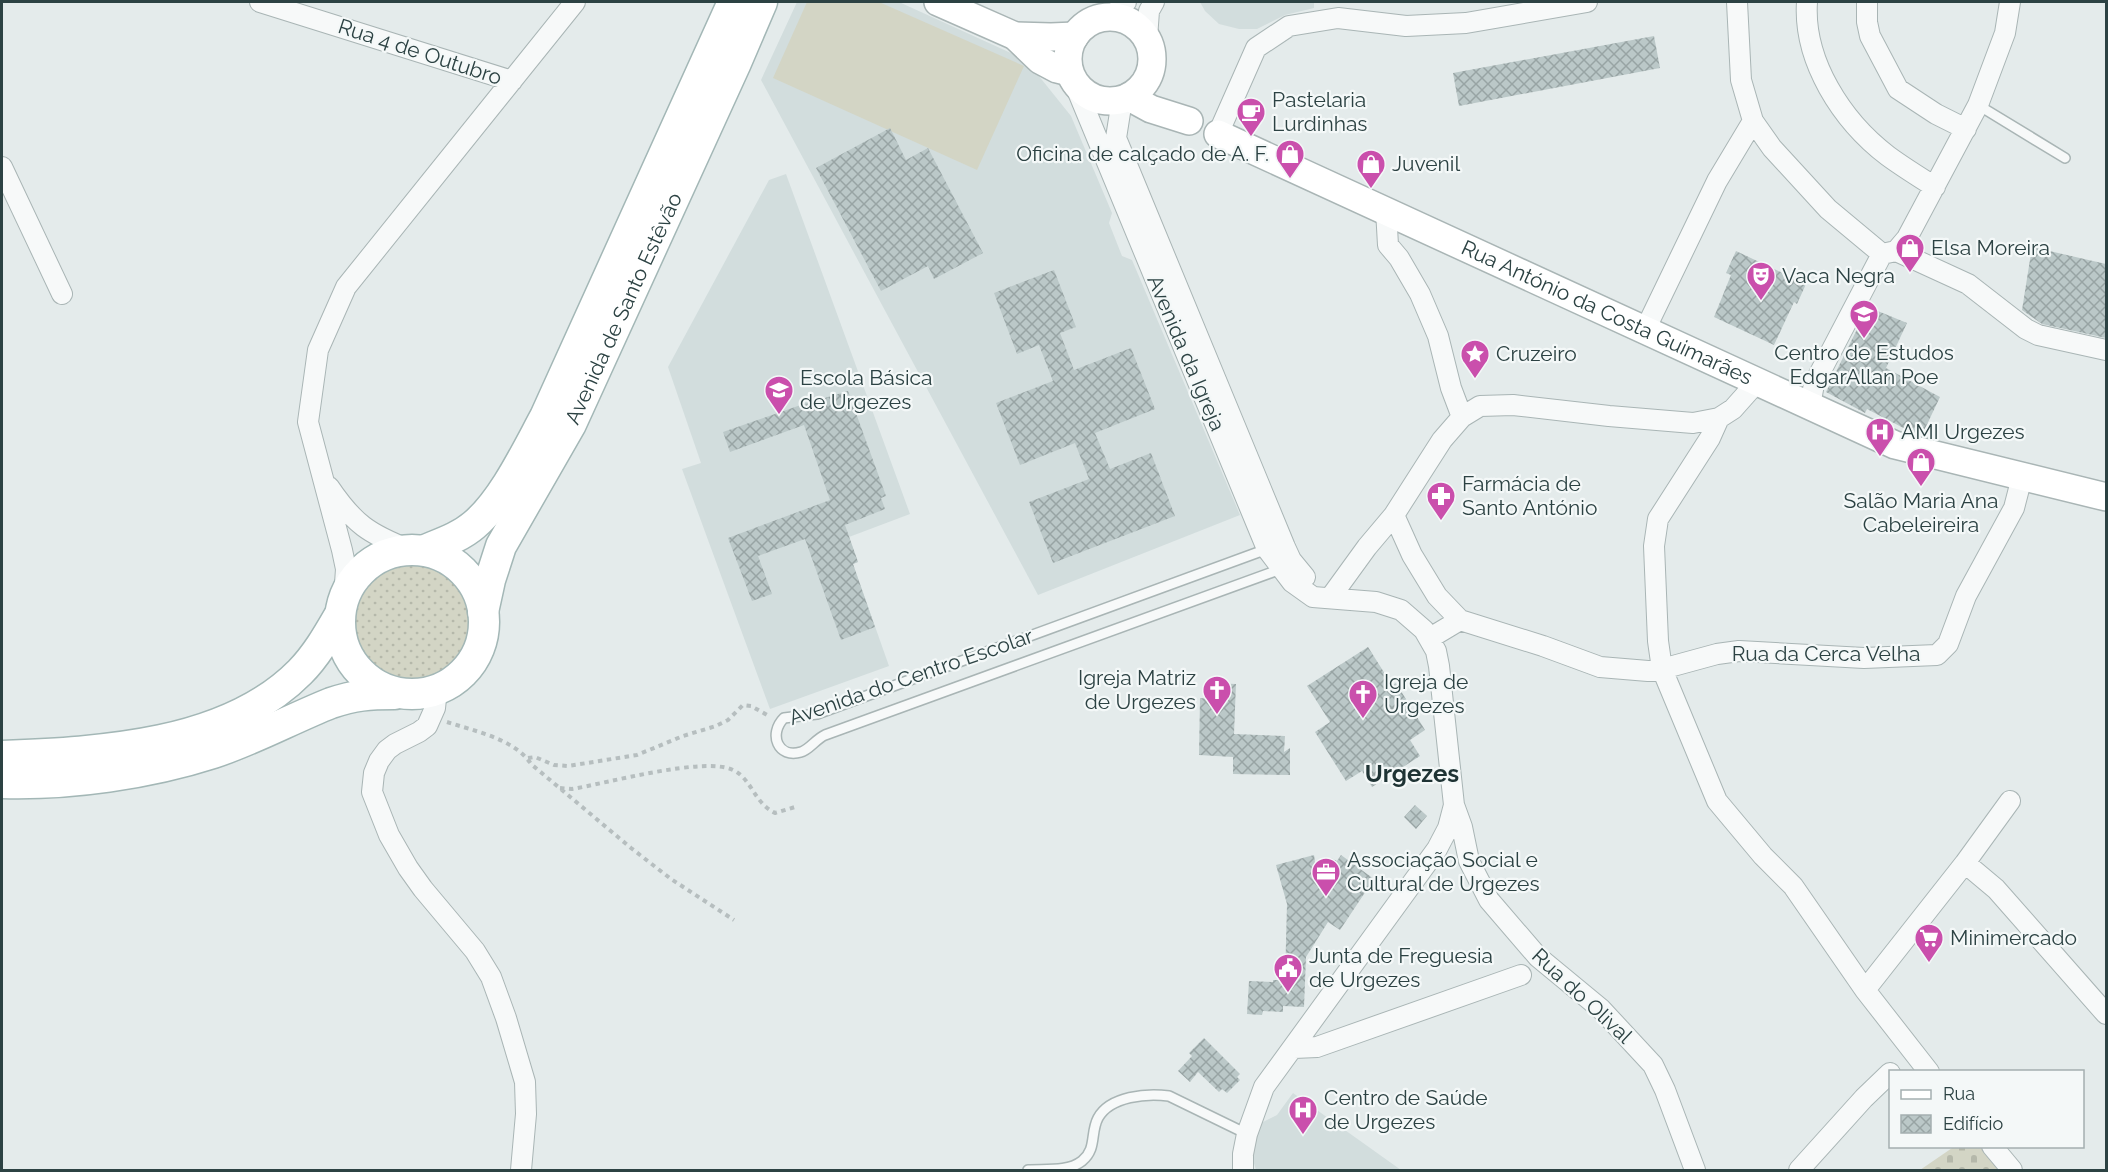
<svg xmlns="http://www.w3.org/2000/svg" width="2108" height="1172" font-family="Raleway,sans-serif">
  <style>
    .built { fill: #d2dddd }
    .grass { fill: url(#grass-dots) }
    .cemetery { fill: url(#cemetery-stones) }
    .pitch { fill: #d3d5c5 }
    .building { fill: url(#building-cross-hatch) }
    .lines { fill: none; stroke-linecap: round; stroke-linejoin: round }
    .service-casing { stroke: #a9b5b5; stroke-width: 12 }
    .minor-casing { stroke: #a9b5b5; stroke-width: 22 }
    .secondary-casing { stroke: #a9b5b5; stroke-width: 30 }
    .primary-casing { stroke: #a3b7b6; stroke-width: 33 }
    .path { stroke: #b6bebf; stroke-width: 4; stroke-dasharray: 4.5 4.5; stroke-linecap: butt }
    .service { stroke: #f7f9f9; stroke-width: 9 }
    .minor { stroke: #f7f9f9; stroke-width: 20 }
    .secondary { stroke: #fff; stroke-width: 27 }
    .primary { stroke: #fff; stroke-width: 30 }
    .labels { text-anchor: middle; stroke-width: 4.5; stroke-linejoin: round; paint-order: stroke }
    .street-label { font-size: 21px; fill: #2c4243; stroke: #f4f8f8 }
    .poi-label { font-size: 21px; fill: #2c4243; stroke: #f4f8f8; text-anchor: start }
    .quarter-label { font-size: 24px; font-weight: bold; fill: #1e3334; stroke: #f4f8f8 }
  </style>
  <defs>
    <pattern id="grass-dots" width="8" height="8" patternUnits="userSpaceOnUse" patternTransform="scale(1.5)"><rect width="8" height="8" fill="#d3d5c5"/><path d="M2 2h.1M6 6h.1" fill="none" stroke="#b5b8aa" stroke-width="1.8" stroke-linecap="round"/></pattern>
    <pattern id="cemetery-stones" width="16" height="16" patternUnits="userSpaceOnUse" patternTransform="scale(1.5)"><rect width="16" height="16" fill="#d3d5c5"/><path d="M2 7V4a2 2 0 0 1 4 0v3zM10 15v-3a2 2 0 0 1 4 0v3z" fill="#b5b8aa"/></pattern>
    <pattern id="building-cross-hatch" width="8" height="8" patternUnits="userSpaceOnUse" patternTransform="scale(1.5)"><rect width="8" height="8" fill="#bbc8c8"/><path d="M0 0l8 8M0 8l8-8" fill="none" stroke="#98a4a4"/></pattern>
  </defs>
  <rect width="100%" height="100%" fill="#e4ebeb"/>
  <path class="built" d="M797,2h102l127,58 45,56 41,97 -3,10 13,33 10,4 108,255 -202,80 -277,-515z
    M1200,2h114v6l-29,7 -28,14h-18l-20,-5 -14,-13z
    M786,174l124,340 -61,23 9,25 -5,2 36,102 -119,43 -88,-240 19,-6 -33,-96 101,-187z
    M1293,1093l108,77h-145l-7,-23 8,-22 20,-10z"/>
  <path class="grass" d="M354 621a58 58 0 1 1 116 0a58 58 0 1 1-116 0Z"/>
  <path class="cemetery" d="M1955,1146l27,1 17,23h-79z"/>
  <path class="pitch" d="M807,2h72l145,64 -47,104 -204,-92z"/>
  <path class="building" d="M1654,36l6,32 -201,38 -6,-33z
    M890,128l16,32 22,-12 55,105 -49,26 -6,-13 -47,25 -65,-123z
    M2032,247l74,17v74l-64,-14 -20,-14z
    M1736,251l70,33 -9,20 -3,-2 -20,43 -60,-28 17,-42 -5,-2z
    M1054,270l22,57 -16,6 14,37 57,-22 24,61 -60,24 15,36 41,-16 24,63 -122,47 -24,-61 60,-23 -14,-36 -55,22 -24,-62 57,-22 -14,-36 -22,9 -23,-61z
    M1868,307l39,16 -21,45 54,29 -18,38 -9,-2 -46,-24 -2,4 -39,-21z
    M848,391l38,105 -5,2 4,11 -40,16 13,37 -5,2 22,63 -34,13 -36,-101 -47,17 14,38 -20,7 -24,-63 102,-38 -26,-75 -74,27 -7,-20 95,-33v1z
    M1368,647l24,38 4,-2 29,47 -15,10 10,16 -48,31 -10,-16 -16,10 -31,-49 15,-10 -23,-36z
    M1212,683l24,1 -2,50 51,2 -1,16 6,-4v27l-57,-1v-17l-34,-2 1,-57 11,1z
    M1415,805l12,11 -11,13 -12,-12z
    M1314,855l3,23 14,-20 6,3 4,-6 33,24 -34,51 -12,-8 -22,35 -2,50 -21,-1v6l-20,-1 -1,4 -15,-1 2,-33 24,1v-2h12l2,-76 -11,-39z
    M1204,1038l36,36 -3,3 3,3 -13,13 -5,-4 -3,3 -21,-20 -8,10 -12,-11 14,-15 -3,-3z"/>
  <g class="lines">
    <g class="service-casing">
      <path id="service" d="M1978,105l87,53
        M1267,549l-450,165 -33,4c-16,16 -6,41 17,34 8,-2 15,-13 24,-17l456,-166
        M1028,1170c18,-1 40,2 54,-9 15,-12 8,-28 16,-43 12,-22 49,-25 71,-22l78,38"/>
    </g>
    <g class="minor-casing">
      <path id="minor" d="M260,2l252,79
        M1737,2l4,78 12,41 19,27 56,61 54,45
        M1807,2c-4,59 35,119 81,154 15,11 31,21 47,31
        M1867,2v20l3,14 28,53 38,25 30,15
        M1111,17l15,-15
        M1147,38l2,-27 5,-9
        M1073,80l194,469 25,33 21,15 63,5 25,8 23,20 12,21 3,15 15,139 -6,23 -11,21 -173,238 -17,47 -4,20v16
        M1122,100l-6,38 169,409 6,13 14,17
        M1218,134l38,-86 33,-22 49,-8 68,8 60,-3 121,-21
        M2,167l60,127
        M1386,210l2,35 11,13 21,36 18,42 13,52 11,29
        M1896,251l72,33 58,45 12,6 68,15
        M1645,330l72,-149 36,-60
        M1810,406l4,-22 68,-130 14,-3 11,-13 71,-133 27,-72 5,-31
        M1719,418l-9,20 -52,81 -4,27 4,95 4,28 55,132 46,55 30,30 72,104 64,82
        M329,487c25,37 40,47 81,63
        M1394,515l18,40 25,41 23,24 83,26 57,21 48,4 14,-2 55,-15 22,-3 125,7 73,-3 11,-11 18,-48 48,-88 8,-31
        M344,598l2,-29 -4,-19 -34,-128 10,-72 28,-63 229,-285
        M1330,598l37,-51 27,-32 48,-75 20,-23 18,-11 33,-1 96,11 84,7 26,-5 14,-9 24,-27
        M1430,638l30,-18
        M437,689l-2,19 -8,18 -8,6 -24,12 -8,6 -8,11 -5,12 -2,19 17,43 19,33 15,21 52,62 16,26 15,41 19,64 1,32 -5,56
        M1454,805l8,22 7,34 20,39 49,57 63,52 52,56 12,25 30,80
        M1965,863l45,-62
        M1865,990l100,-127 31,26 110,125
        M1294,1048l23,-1 204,-72
        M1992,1146l20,24
        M1799,1170l65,-72 26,-25"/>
    </g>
    <g class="secondary-casing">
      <g id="secondary">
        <path d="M938,2l77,34 25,24 17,9 12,3"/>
        <circle cx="1110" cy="59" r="42"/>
        <path d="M1015,36l36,1 24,-1"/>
        <path d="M1129,97l22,12 38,12"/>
        <path id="s1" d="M1218,134l677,311 211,52"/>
      </g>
    </g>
    <g class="primary-casing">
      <g id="primary">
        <path d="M425,550c17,-7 35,-13 49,-25 29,-24 53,-75 71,-108l188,-415"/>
        <circle cx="412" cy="622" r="72"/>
        <path id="s2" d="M483,612l7,-32 11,-34 70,-122 164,-359 27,-63"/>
        <path d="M2,756c98,-4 225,-10 298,-84 16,-16 28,-37 39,-56"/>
        <path d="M2,783c67,2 146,-9 211,-30 40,-13 78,-34 118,-50 24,-8 38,-9 64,-9"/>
      </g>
    </g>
    <path class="path" d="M447,722c27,9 68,17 84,42l100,84 40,31 63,41
      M528,758l7,-1 19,8 14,1 69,-11 46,-19 33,-10 12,-6 15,-15 8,1 18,10
      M560,788l12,1c36,-6 132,-33 161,-19 19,9 21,33 42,43l20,-6"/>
    <use href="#service" class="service"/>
    <use href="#minor" class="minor"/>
    <use href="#secondary" class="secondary"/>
    <use href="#primary" class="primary"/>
  </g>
  <defs>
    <g id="cafe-pin" transform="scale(1.5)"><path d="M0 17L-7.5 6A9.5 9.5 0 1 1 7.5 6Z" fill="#ca4fac" stroke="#f4f8f8"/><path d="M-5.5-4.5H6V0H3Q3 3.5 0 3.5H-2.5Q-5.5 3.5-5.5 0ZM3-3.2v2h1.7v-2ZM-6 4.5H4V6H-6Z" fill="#fff"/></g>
    <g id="shop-pin" transform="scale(1.5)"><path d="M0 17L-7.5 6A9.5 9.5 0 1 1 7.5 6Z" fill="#ca4fac" stroke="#f4f8f8"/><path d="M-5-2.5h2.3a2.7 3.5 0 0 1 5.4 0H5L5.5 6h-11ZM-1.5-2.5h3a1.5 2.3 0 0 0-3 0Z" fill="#fff"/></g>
    <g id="theatre-pin" transform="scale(1.5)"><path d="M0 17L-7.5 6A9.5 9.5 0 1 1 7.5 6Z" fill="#ca4fac" stroke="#f4f8f8"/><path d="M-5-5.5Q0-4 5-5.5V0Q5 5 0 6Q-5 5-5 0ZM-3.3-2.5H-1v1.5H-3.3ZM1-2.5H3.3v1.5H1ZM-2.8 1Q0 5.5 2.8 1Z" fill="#fff"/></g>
    <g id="school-pin" transform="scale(1.5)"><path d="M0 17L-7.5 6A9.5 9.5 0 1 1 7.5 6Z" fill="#ca4fac" stroke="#f4f8f8"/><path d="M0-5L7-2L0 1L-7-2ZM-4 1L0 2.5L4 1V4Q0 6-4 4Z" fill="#fff"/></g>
    <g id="sight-pin" transform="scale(1.5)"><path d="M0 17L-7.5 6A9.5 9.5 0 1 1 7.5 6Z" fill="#ca4fac" stroke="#f4f8f8"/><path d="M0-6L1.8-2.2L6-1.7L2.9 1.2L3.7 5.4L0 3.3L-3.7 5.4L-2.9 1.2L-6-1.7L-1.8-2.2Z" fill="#fff"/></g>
    <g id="hospital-pin" transform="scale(1.5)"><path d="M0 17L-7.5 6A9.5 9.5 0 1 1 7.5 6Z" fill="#ca4fac" stroke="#f4f8f8"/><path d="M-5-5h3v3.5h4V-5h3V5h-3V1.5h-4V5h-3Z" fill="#fff"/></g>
    <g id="pharmacy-pin" transform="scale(1.5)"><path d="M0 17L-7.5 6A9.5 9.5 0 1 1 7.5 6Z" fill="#ca4fac" stroke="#f4f8f8"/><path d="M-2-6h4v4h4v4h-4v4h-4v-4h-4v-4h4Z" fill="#fff"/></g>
    <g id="church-pin" transform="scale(1.5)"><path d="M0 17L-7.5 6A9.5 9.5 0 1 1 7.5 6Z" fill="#ca4fac" stroke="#f4f8f8"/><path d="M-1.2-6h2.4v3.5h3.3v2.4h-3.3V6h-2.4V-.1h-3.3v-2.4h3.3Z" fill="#fff"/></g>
    <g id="office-pin" transform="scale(1.5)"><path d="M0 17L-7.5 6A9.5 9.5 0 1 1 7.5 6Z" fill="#ca4fac" stroke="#f4f8f8"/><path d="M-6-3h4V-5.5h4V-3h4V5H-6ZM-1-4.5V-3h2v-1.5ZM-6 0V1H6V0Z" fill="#fff"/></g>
    <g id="supermarket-pin" transform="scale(1.5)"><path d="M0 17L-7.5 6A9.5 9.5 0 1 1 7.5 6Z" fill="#ca4fac" stroke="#f4f8f8"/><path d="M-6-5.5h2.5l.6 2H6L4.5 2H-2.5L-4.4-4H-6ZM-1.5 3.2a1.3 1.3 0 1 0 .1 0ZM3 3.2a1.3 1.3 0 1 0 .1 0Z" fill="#fff"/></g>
    <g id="civic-pin" transform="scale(1.5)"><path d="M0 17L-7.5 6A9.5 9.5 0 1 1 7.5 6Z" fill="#ca4fac" stroke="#f4f8f8"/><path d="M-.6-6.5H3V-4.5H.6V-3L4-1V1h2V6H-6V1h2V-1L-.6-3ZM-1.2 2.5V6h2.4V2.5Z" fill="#fff"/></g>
  </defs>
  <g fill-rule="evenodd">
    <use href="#cafe-pin" x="1251" y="112"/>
    <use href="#shop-pin" x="1290" y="154"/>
    <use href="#shop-pin" x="1371" y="164"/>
    <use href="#shop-pin" x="1910" y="248"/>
    <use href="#theatre-pin" x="1761" y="276"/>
    <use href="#school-pin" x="1864" y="314"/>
    <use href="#sight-pin" x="1475" y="354"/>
    <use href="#school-pin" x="779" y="390"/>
    <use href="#hospital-pin" x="1880" y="432"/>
    <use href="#shop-pin" x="1921" y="462"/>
    <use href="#pharmacy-pin" x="1441" y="496"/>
    <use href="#church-pin" x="1217" y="690"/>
    <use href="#church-pin" x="1363" y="694"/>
    <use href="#office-pin" x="1326" y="872"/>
    <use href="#supermarket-pin" x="1929" y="938"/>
    <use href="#civic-pin" x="1288" y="968"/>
    <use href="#hospital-pin" x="1303" y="1110"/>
  </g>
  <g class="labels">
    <g class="street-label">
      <text transform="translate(420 52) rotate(18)" y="7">Rua 4 de Outubro</text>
      <text dy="7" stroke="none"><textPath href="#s2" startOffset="336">Avenida de Santo Estêvão</textPath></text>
      <text dy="7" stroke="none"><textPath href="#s1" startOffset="428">Rua António da Costa Guimarães</textPath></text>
      <text transform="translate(1186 353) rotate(67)" y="7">Avenida da Igreja</text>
      <text x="1826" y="661">Rua da Cerca Velha</text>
      <text transform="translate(911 677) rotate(-19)" y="7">Avenida do Centro Escolar</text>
      <text transform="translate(1582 996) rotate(43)" y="7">Rua do Olival</text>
    </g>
    <g class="poi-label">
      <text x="1272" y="107">Pastelaria<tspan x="1272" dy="24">Lurdinhas</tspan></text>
      <text x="1269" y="161" text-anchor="end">Oficina de calçado de A. F.</text>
      <text x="1392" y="171">Juvenil</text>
      <text x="1931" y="255">Elsa Moreira</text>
      <text x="1782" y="283">Vaca Negra</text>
      <text x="1864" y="360" text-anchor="middle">Centro de Estudos<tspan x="1864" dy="24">EdgarAllan Poe</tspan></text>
      <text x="1496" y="361">Cruzeiro</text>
      <text x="800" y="385">Escola Básica<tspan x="800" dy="24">de Urgezes</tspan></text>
      <text x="1901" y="439">AMI Urgezes</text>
      <text x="1462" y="491">Farmácia de<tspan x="1462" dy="24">Santo António</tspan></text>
      <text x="1921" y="508" text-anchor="middle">Salão Maria Ana<tspan x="1921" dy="24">Cabeleireira</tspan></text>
      <text x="1196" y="685" text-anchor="end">Igreja Matriz<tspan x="1196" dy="24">de Urgezes</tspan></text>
      <text x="1384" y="689">Igreja de<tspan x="1384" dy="24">Urgezes</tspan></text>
      <text x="1347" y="867">Associação Social e<tspan x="1347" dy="24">Cultural de Urgezes</tspan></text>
      <text x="1950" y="945">Minimercado</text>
      <text x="1309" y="963">Junta de Freguesia<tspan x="1309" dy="24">de Urgezes</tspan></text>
      <text x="1324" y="1105">Centro de Saúde<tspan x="1324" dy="24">de Urgezes</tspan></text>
    </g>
    <g class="quarter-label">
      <text x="1412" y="782">Urgezes</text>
    </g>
  </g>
  <rect width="2108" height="1172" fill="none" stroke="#2c4243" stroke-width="6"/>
  <rect x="1889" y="1070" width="195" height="78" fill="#f4f8f8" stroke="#a4afb0" stroke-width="1.5"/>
  <rect x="1901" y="1090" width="30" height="9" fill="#ffffff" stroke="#a4afb0" stroke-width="1.5"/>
  <text x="1943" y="1100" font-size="18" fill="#2c4243">Rua</text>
  <rect x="1901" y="1115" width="30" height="18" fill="url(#building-cross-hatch)" stroke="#a4afb0" stroke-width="1.5"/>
  <text x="1943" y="1130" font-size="18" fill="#2c4243">Edifício</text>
</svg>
